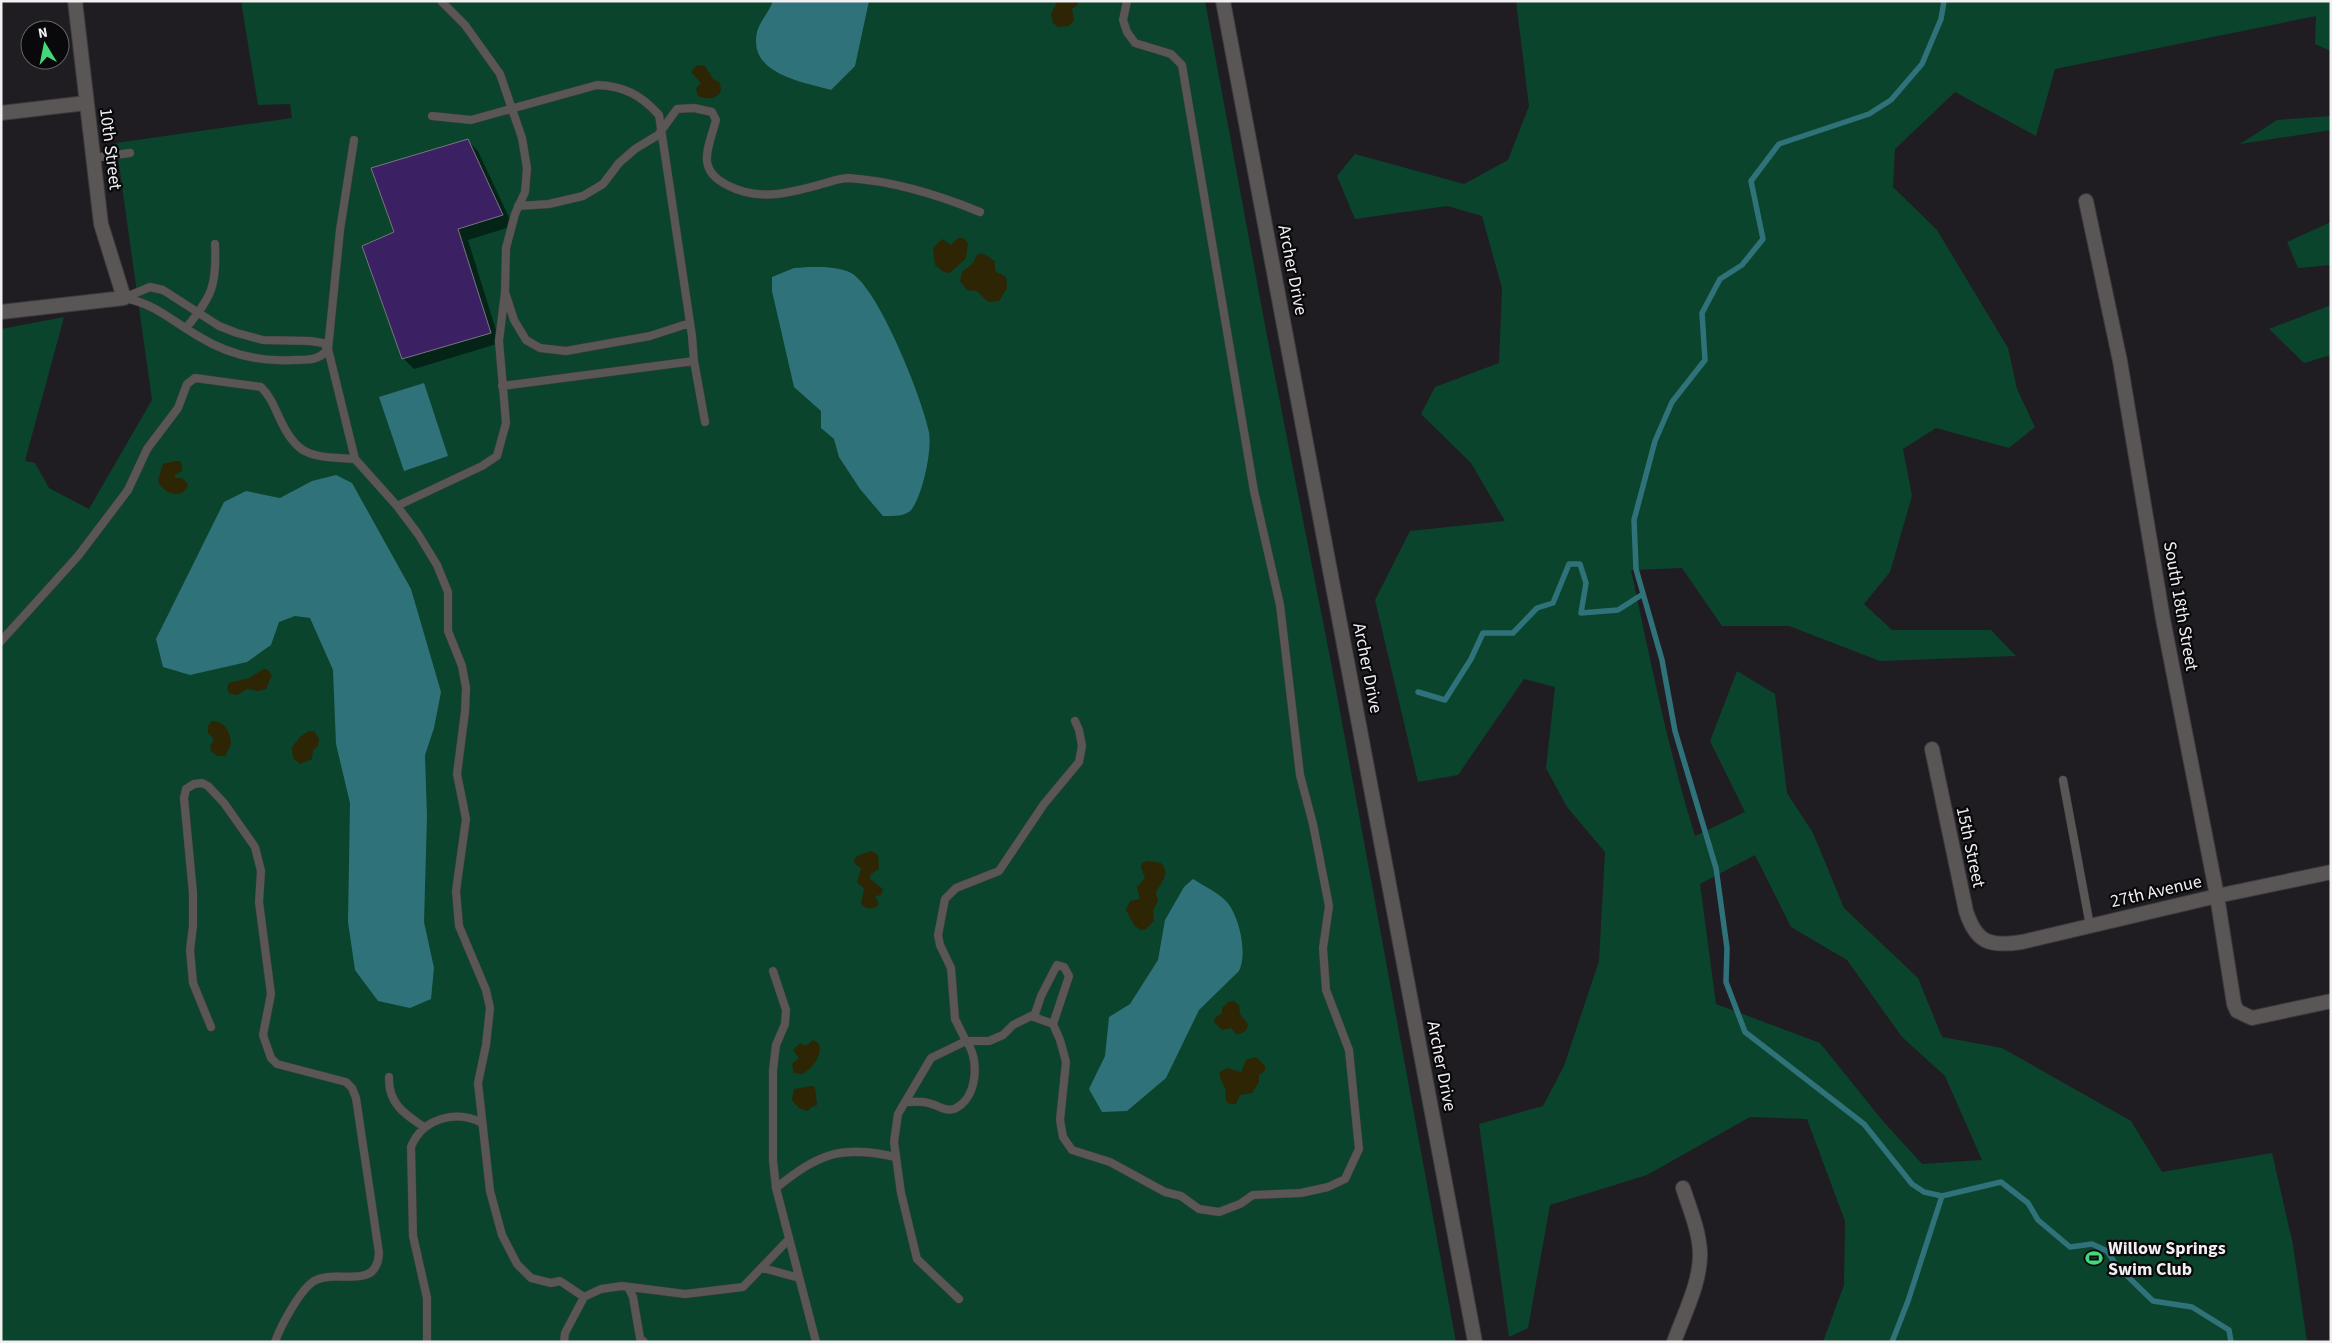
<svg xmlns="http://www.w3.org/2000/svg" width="2332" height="1343" font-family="'Source Sans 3',sans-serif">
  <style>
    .green { fill: #0a442d; fill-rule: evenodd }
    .sand { fill: #2d2504 }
    .water { fill: #30727a }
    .shadow { fill: #0007 }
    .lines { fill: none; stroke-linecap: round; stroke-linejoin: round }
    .stream { stroke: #30727a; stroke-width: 5.5 }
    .building { fill: #3b2063; stroke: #78767c }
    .service-casing { stroke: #3d3a3f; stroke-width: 9 }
    .minor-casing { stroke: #3d3a3f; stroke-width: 16 }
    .tertiary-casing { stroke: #3d3a3f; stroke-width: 16 }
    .service { stroke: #595655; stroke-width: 8 }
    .minor { stroke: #595655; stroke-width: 14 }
    .tertiary { stroke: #595655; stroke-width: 14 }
    .labels { text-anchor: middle; stroke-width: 4.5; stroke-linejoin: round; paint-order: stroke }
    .street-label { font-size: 18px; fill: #f1eff2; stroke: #09080a }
    .poi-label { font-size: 18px; font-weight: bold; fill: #f1eff2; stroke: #09080a; text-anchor: start }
  </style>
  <rect width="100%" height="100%" fill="#201d22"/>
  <path class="green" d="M241,1h964l62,335 65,332 124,674h-1455v-1013l63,-12 -39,144 10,2 14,25 40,21 63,-109 -36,-257 176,-25 -2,-14 -32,1z
    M1516,1h815v50l-16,-7 1,-28 -261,53 -19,67 -81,-44 -60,57 -2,38 44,43 71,118 9,41 18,38 -26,21 -73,-20 -33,21 9,47 -22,76 -26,32 28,26h99l25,26 -136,5 -91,-35h-67l-40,-58 -51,2c19,89 37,179 64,266l50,-24 -35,-71 27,-70 38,23 12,99 26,40 31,75 74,70 24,59 60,11 129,73 31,51 110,-19 21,92 14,97h-484l21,-57 1,-64 -38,-102 -57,-2 -103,58 -97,30 -22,123 -19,9 -30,-213 64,-18 21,-40 35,-105 6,-109 -38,-45 -21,-39 9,-81 -31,-8 -66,96 -40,7 -43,-182 35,-69 95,-10 -34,-58 -50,-49 14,-27 64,-24 3,-75 -20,-72 -35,-10 -92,13 -18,-43 18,-22 109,30 44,-24 21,-54zM1755,855l36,72 56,33 55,77 43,39 37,84 -60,4 -40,-44 -62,-77 -104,-39 -16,-120z
    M2331,116v14l-91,14 37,-24z
    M2331,222v43l-33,3 -11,-26z
    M2331,305v50l-27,8 -35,-34z"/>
  <path class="sand" d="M1058,1h20v3l-6,5 2,12 -5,5 -11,1 -5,-4 -2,-9z
    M697,65l8,1 8,13 7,4 1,8c-6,10 -14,8 -23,5l-2,-8 5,-5 -10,-11z
    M958,238h5l5,5 -2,15 -16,15 -6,-1 -9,-7 -2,-17 9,-9 9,6z
    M982,253l13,8c-1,15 1,9 11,16l1,11 -8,13 -11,1 -11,-11 -10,-1 -7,-9 2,-9 11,-9 4,-8z
    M175,461h5l2,4v6l-7,4v3h7l6,6c-4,17 -26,10 -30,-4l5,-16z
    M264,669h3l5,6 -6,14 -7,2 -12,-2 -10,6 -7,-1 -3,-5 2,-6 20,-5z
    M212,721c13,0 19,12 19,23l-6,12h-7l-7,-5 -1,-5 4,-7 -6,-6v-7z
    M309,731h5l5,8 -1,7 -5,4 -1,9 -12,5 -7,-6 -1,-11 8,-10z
    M871,851l7,4 1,14 -8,5 -1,5 13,10 -2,6 -6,1 4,8c-6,6 -12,6 -18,0l3,-16 -7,-5 4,-15 -6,-4 -1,-4 3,-4z
    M1148,861l13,2c11,12 -1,18 -5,30l2,8 -5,9 1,11 -8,8 -5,1 -7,-5 -8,-15 4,-9 10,-2 -3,-12 8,-9 -4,-11 1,-4z
    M1234,1001l5,4 1,9 8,10c-1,7 -5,10 -12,10l-5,-6 -9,2 -8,-8 1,-4 7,-5v-5l6,-6z
    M813,1040l6,4c3,12 -6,23 -16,30l-9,-1 -2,-9 7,-6 -6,-8 7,-7 6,3z
    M1256,1057l9,9v5l-6,4v7l-7,11 -12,2 -4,9h-7c-6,-5 -2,-9 -4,-16 -2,-6 -6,-8 -5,-16l7,-4 14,4 5,-12z
    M812,1086l3,1 2,18 -6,2 -3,4 -9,-3 -7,-8 2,-11z"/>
  <path class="water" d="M773,1h96l-14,65 -24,24c-29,-8 -83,-16 -74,-58 3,-11 12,-20 16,-31z
    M794,268c17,-1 41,-3 57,5 27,14 72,127 78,159 3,19 -6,61 -17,77 -6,8 -20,7 -29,7l-23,-27 -21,-32 -5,-18 -13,-11v-17l-27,-24 -22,-96v-14z
    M424,383l24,73 -44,15 -25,-74z
    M336,475l16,8 59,106 30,103 -7,36 -9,27 2,61 -3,106 10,46 -3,31 -21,9 -32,-7 -23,-31 -7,-48 2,-119 -14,-59 -3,-74 -23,-52 -15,-2 -16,6 -8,23 -24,17 -57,13 -27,-8 -7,-28 68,-137 22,-11 34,7 32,-17z
    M1193,879c11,7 24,13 33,22 13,14 22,52 13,70l-40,39 -33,68 -39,33 -25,1 -13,-23 16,-33 4,-39 21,-13 28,-44 7,-40 19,-33z"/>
  <path class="shadow" d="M468,141l10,10 35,75 -45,14 32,103 -86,26 -11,-11 -7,-125z"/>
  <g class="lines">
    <path class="stream" d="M1944,1l-3,18 -19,45 -31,36 -22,14 -90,30 -28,37 12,58 -21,26 -22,14 -18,34 3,47 -33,42 -17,39 -21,79 2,49 26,91 13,71 41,137 11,80 -1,34 19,50 119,92 48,60 12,8 18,4 59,-14 27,21 10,17 32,27 22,-3 15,7 10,15 36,35 39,6 37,23 2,12
      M1418,692l27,8 26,-41 12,-26h30l24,-25 16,-5 16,-39h11l6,19 -5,30 37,-3 25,-16
      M1892,1342l16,-41 34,-105"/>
  </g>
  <path class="building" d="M468,139l35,76 -45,14 33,104 -89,26 -40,-113 32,-14 -23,-64z"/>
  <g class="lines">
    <g class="service-casing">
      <path id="service" d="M442,2l23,23 35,49 22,64 5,30 -2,24 -10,22 -9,34 -1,44 9,28 12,20 14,8 26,3 84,-15 40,-13
        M432,116l39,4 126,-35c27,1 44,10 62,30l33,221 2,25 11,61
        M354,140l-14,90 -12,119 27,110
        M93,158l37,-5
        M518,206l31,-2 34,-8 20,-12 16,-21 16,-14 23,-14 19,-26 17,-1 18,4 4,8c-7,27 -21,49 11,65 32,17 62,8 95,-1 8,-2 18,-6 26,-6 45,3 91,17 132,34
        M150,287l13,3 56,36 18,7 26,7 47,1 13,2 5,6c-9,12 -21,11 -35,11 -33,2 -66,-6 -95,-24 -26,-15 -44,-33 -74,-38z
        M505,292l-6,49 7,82 -9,33 -15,10 -85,40 21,28 19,31 11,27v39l14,35 4,22 -1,24 -8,62 9,45 -10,72 3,35 27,64 4,18 -4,37 -8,38 12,108 12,44 15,29 14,14 20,5 9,-2 24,16 -19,36 -1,9
        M186,328c26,-32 31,-42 29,-84
        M502,386l192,-25
        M1,641l77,-85 50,-66 19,-41 31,-41 9,-24 8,-6 66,9c9,9 13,19 18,30 19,43 35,39 76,42l42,47
        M1075,721l4,9 3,16 -3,16 -35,42 -45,67 -43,17 -11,11 -7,36 2,10 11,23 4,51 11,22h23l14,-6 10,-10 22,-11 6,-18 16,-31 7,2 5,9 -16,48 7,16 6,22 -6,58 3,17 9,13 38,12 55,30 16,4 18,13 20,3 21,-8 13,-9 48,-2 27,-6 17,-8 14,-30 -10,-99 -23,-60 -3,-42 6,-42 -16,-82 -13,-49 -20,-170 -26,-114 -72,-426 -11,-11 -36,-11 -8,-11 -4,-12 4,-19
        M2063,780l27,146
        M773,971l13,39 -1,14 -9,21 -3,25v90l3,28 40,154
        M1031,1016l22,8
        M211,1027l-18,-44 -3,-33 3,-24v-33l-9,-95 2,-9 8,-5 8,-1 6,3 16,17 31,44 6,24 -2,31 12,92 -8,41 8,23 6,6 69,18 6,6 4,10 23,155c-2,39 -42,15 -65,28 -14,9 -33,44 -39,61
        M389,1077c-1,26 15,37 35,50
        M905,1102c7,0 16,-1 23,1 9,1 16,9 26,6 24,-10 26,-51 12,-68l-35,17 -33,56 -4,28 7,51 16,66 42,40
        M776,1188c44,-35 64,-43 120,-31
        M763,1268l36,10
        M628,1287l5,10 7,41 4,4
        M584,1297l17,-8 21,-3 63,8 58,-7 46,-48
        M427,1340v-42l-14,-62 -2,-89c11,-28 44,-38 71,-24"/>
    </g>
    <g class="minor-casing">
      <path id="minor" d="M1,113l85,-10
        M2086,201l34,160 43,258 54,277 17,108 3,7 15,7 79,-17
        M1,312l123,-14 -23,-74 -26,-223
        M1932,749l34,162c10,32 24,36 56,31l195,-46 114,-24
        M1674,1342c10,-28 27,-60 26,-90 -1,-21 -10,-43 -17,-64"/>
    </g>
    <g class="tertiary-casing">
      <path id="tertiary" d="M1223,1l252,1341"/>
    </g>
    <use href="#service" class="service"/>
    <use href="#minor" class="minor"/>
    <use href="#tertiary" class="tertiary"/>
  </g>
  <defs>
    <g id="stadium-bare" transform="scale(1.35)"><path d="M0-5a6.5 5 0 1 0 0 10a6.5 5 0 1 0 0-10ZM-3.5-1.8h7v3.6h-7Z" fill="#44d77b" stroke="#09080a" stroke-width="2.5" paint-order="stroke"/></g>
  </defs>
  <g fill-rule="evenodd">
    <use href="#stadium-bare" x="2094" y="1258"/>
  </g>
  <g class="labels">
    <g class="street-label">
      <text transform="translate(111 149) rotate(83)" y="6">10th Street</text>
      <text transform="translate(1293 270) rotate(79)" y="6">Archer Drive</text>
      <text transform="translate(2181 606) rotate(80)" y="6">South 18th Street</text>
      <text transform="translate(1368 668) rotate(79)" y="6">Archer Drive</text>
      <text transform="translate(1971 847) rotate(78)" y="6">15th Street</text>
      <text transform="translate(2156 891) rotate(-13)" y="6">27th Avenue</text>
      <text transform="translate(1442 1066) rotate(79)" y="6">Archer Drive</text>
    </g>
    <g class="poi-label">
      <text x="2108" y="1254">Willow Springs<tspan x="2108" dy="21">Swim Club</tspan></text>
    </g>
  </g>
  <rect width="2332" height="1343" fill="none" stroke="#f1eff2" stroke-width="5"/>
  <g transform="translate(45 45) rotate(350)"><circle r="24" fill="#09080a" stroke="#666467"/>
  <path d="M0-4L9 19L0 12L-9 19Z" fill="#44d77b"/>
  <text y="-8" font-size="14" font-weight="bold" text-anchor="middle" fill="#f1eff2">N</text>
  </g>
</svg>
